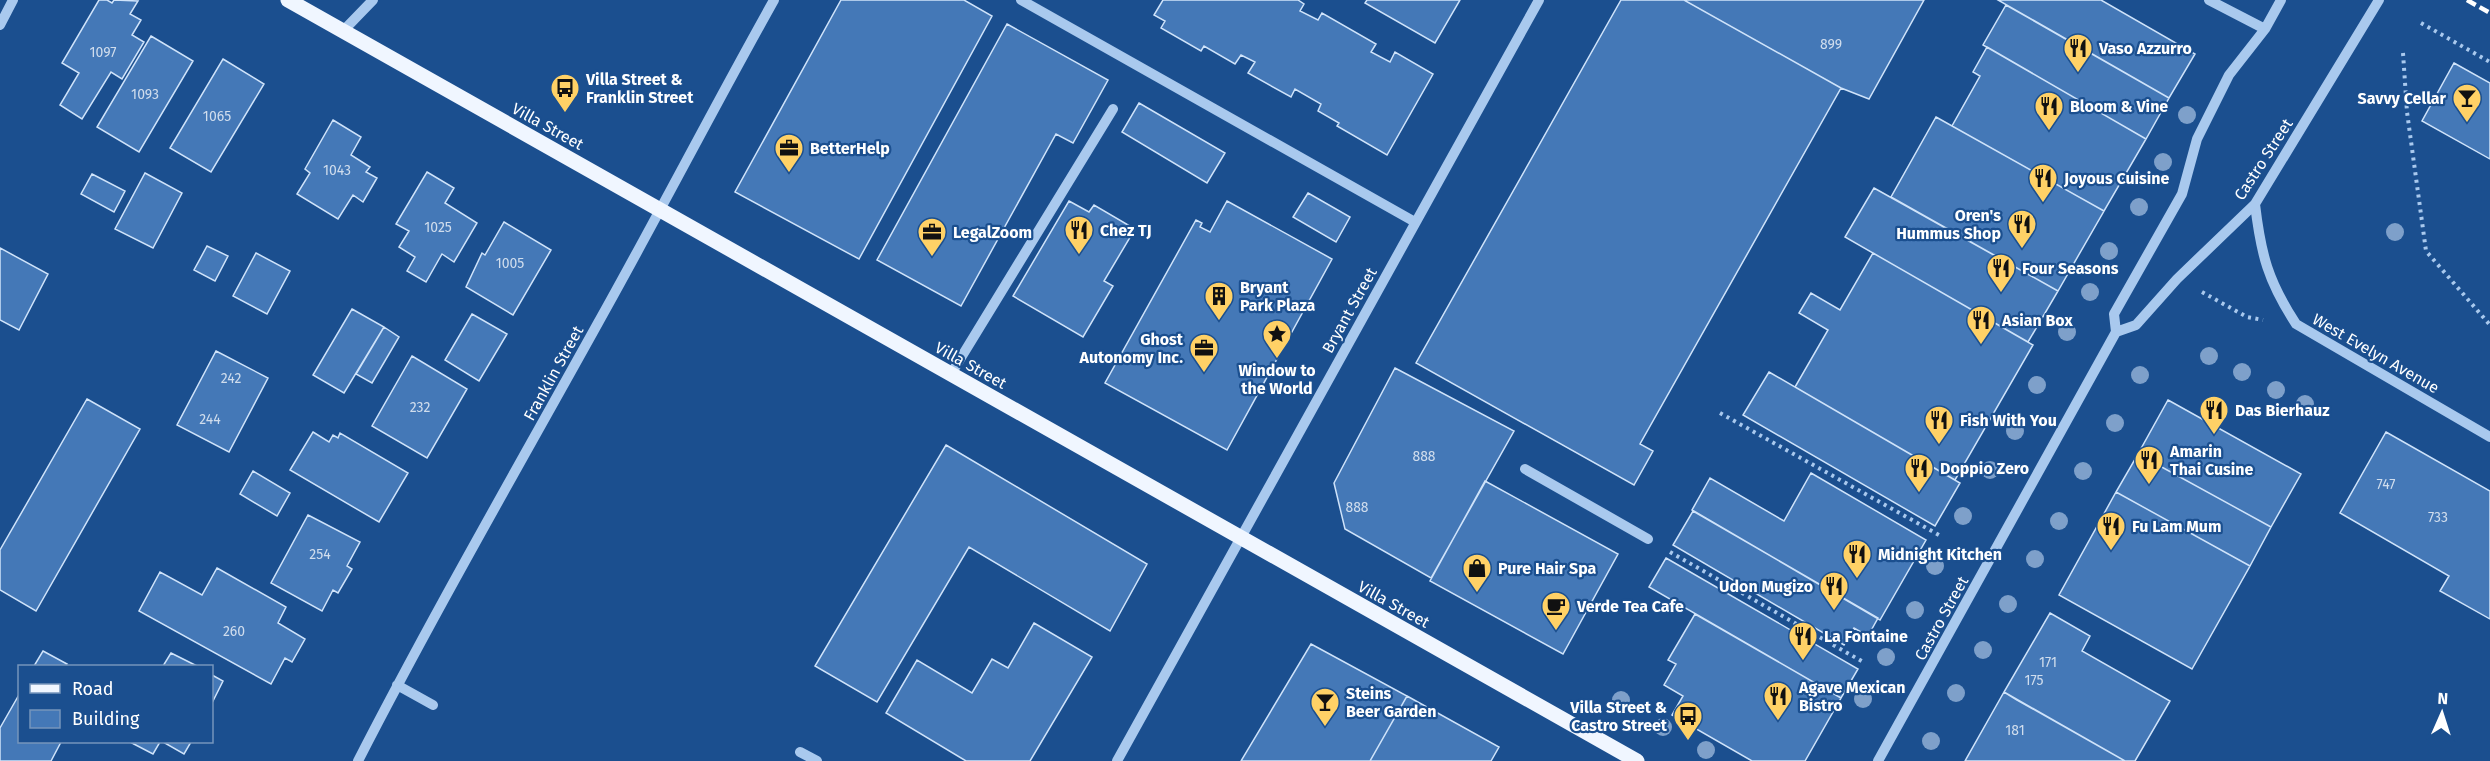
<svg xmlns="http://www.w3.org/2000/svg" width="2490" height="761" font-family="'Fira Sans',sans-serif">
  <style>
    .building { fill: #4478b7; stroke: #cfe3fa; stroke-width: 1.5 }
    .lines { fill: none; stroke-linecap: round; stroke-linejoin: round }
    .path { stroke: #a9c9ee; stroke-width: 4; stroke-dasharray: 3 4.5; stroke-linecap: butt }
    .minor { stroke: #a9c9ee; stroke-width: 10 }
    .major { stroke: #f0f6ff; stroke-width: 15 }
    .rail { stroke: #fff; stroke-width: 4.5; stroke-dasharray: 10 4.5; stroke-linecap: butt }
    .tree { fill: #7ea0ca }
    .labels { text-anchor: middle; stroke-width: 4.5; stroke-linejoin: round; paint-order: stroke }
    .number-label { font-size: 14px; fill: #d0dded }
    .poi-label { font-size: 16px; font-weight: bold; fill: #fff; stroke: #1b4f8f; text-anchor: start }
    .street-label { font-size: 16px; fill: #fff; stroke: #1b4f8f }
  </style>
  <rect width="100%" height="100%" fill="#1b4f8f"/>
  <path class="building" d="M99,0h8l5,3 2,-3 24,1 -8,13 11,6 -9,15 12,7 -22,37 -11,-7 -29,47 -22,-14 19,-32 -17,-10z
    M841,0h123l28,16 -133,243 -124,-67z
    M1163,0h135l6,4 -4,7 18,9 4,-7 54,31 -5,8 19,10 5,-10 38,22 -46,81 -50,-29 2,-3 -21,-12 3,-7 -26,-15 -4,8 -43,-24 7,-11 -14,-7 -6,9 -31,-18 -3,5 -40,-23 4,-7 -11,-6z
    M1367,0h93l-25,43 -70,-40z
    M1621,0h63l157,88 -201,356 13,7 -19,34 -218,-122z
    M1684,0h240l-55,99 -28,-11z
    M1998,0h103l94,54 -26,44z
    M2006,5l163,93 -23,41 -163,-94z
    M1007,24l101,56 -35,63 -17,-9 -95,172 -84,-46z
    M151,36l42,25 -54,91 -42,-25z
    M1987,47l159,92 -42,72 -152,-85 28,-50 -7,-4z
    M223,59l41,25 -53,88 -41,-24z
    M2454,63l36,20v76l-68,-38z
    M1139,103l86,50 -18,30 -85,-51z
    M1936,117l168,94 -46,80 -167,-94z
    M333,120l28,17 -10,18 19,12 -4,5 11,6 -14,24 -10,-7 -15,24 -41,-25 13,-21 -5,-4z
    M427,172l27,16 -9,15 32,20 -23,39 -12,-8 -16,28 -19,-11 8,-14 -16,-10 10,-16 -13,-7z
    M145,173l37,20 -29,55 -38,-19z
    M92,174l33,17 -11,21 -33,-18z
    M1874,188l184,103 -30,51 -183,-105z
    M1308,193l42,24 -14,25 -43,-25z
    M1069,201l20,11 5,-7 41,24 -31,52 9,5 -30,51 -70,-41z
    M1227,201l105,58 -105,191 -122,-67 91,-163 6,3 -2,4 10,5z
    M504,222l47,28 -38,65 -47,-28 16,-34 3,2z
    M207,246l21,10 -13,25 -21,-11z
    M0,248l48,26 -29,56 -19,-10z
    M256,253l34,18 -23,43 -34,-18z
    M1873,253l160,92 -78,135 -160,-93 33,-57 -29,-17 12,-20 29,17z
    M352,309l32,18 -40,66 -31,-18z
    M472,314l35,20 -28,47 -34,-21z
    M384,327l15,10 -27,46 -16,-9z
    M216,351l52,27 -39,74 -52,-27z
    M412,356l55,33 -40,69 -55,-32z
    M1395,368l119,63 -83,147 -86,-49 -11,-46z
    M1769,372l191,111 -25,43 -192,-111z
    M87,399l53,30 -104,182 -36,-21v-40z
    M2168,400l133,74 -30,53 -133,-73z
    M313,432l16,10 4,-7 5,3 2,-5 68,40 -29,49 -89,-52z
    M2386,432l104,59v128l-50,-28 9,-15 -109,-63z
    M946,445l201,119 -37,67 -141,-84 -92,155 -62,-36z
    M2138,454l133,73 -21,39 -134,-74z
    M253,471l37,22 -13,23 -37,-22z
    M1811,473l115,67 -46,80 -188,-110 18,-32 74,43z
    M1485,481l133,73 -55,100 -133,-73z
    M2116,492l134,74 -58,103 -133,-74z
    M1693,511l185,107 -10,18 -14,-8 -10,17 -171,-100z
    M308,515l52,27 -13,24 5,3 -14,24 -5,-3 -11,21 -51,-28z
    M1666,558l192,111 -17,29 -192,-111z
    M217,568l69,39 -8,16 27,16 -13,23 -7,-4 -14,26 -132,-73 21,-39 42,23z
    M2050,613l40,23 -8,15 88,50 -35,60h-10l-121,-69z
    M1695,614l146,84 -36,63h-53l-80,-46 11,-19 -19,-11 12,-21 -8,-4z
    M1034,623l58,34 -62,104h-64l-80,-48 31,-53 55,33 20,-34 16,9z
    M1311,644l96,52 -37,65h-129z
    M43,651l24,13 -2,2h-31z
    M171,653l26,13h-34z
    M212,675l11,6 -11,22z
    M2004,692l13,8 108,61h-160z
    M20,693v49h41l-10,19h-51v-33z
    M1407,696l92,51 -8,14h-121z
    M130,742h30l-7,12z
    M163,742h28l-7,12z"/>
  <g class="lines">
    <path class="path" d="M2421,23l69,39
      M2403,53l4,59 19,139 64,74
      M2202,292l45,25 16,3
      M1720,413l219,122
      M1670,552l195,111"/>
    <path class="minor" d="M1021,0l394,222
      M2209,0l56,29
      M0,25l13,-25
      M343,31l30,-31
      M2255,204c6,51 13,77 41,120l194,113
      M2116,332l20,-7 41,-46 78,-75 124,-204
      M951,374l162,-265
      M1525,469l123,70
      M397,685l36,20
      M800,752l17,9
      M358,761c76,-148 159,-292 240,-438 60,-107 116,-216 176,-323
      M1117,761l422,-761
      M1878,761l238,-429 -2,-18 68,-120 15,-55 32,-64 36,-46 16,-29"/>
    <path class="major" d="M288,0l1349,761"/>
    <path class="rail" d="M2467,0l23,13"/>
  </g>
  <g class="tree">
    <circle cx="2187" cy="115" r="9"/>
    <circle cx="2163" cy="162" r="9"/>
    <circle cx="2139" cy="207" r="9"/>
    <circle cx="2395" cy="232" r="9"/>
    <circle cx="2109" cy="251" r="9"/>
    <circle cx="2090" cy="292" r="9"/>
    <circle cx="2067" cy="332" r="9"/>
    <circle cx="2209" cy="356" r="9"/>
    <circle cx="2242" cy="372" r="9"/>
    <circle cx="2140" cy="375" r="9"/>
    <circle cx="2037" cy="385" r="9"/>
    <circle cx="2276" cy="390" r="9"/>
    <circle cx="2305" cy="404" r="9"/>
    <circle cx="2115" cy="423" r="9"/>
    <circle cx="2015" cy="431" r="9"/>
    <circle cx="1990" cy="470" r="9"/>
    <circle cx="2083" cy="471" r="9"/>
    <circle cx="1963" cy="516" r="9"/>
    <circle cx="2059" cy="521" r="9"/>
    <circle cx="2035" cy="559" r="9"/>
    <circle cx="1935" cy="566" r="9"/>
    <circle cx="2008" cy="604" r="9"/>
    <circle cx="1915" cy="610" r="9"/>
    <circle cx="1983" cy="650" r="9"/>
    <circle cx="1886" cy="657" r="9"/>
    <circle cx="1956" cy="693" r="9"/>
    <circle cx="1863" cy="699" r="9"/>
    <circle cx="1621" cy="700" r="9"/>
    <circle cx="1663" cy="727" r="9"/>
    <circle cx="1931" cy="741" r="9"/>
    <circle cx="1706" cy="750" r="9"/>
  </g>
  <defs>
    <g id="restaurant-pin" transform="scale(1.5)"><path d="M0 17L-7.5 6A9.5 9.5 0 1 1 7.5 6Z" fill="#ffd166" stroke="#1b4f8f"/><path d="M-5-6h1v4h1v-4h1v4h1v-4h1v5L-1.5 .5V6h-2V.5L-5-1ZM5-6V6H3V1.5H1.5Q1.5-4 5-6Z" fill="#111"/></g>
    <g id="bus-pin" transform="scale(1.5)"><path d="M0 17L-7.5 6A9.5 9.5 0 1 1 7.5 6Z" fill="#ffd166" stroke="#1b4f8f"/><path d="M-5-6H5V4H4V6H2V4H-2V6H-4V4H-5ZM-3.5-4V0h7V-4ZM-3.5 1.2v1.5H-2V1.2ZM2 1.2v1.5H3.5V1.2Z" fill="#111"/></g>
    <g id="bar-pin" transform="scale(1.5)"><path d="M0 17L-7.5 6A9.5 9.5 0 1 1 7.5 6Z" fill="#ffd166" stroke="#1b4f8f"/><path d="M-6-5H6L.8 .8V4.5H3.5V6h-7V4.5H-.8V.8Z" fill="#111"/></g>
    <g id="office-pin" transform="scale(1.5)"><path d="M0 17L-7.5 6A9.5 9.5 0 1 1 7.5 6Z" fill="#ffd166" stroke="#1b4f8f"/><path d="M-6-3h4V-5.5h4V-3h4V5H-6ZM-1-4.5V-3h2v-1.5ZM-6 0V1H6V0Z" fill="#111"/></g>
    <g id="building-pin" transform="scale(1.5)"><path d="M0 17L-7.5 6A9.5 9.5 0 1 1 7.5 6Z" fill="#ffd166" stroke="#1b4f8f"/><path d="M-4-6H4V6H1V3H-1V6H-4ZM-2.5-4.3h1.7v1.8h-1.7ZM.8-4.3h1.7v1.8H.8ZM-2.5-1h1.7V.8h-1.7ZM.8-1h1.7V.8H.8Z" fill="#111"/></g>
    <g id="sight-pin" transform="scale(1.5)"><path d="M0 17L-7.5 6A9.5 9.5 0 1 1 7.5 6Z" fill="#ffd166" stroke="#1b4f8f"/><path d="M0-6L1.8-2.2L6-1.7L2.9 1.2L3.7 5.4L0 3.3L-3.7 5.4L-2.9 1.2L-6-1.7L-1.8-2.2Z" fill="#111"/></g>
    <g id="shop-pin" transform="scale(1.5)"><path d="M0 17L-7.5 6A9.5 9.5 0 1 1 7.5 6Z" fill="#ffd166" stroke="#1b4f8f"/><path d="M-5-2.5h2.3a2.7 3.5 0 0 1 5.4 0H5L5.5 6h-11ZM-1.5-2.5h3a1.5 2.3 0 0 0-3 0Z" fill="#111"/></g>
    <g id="cafe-pin" transform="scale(1.5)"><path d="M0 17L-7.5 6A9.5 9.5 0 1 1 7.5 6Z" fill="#ffd166" stroke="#1b4f8f"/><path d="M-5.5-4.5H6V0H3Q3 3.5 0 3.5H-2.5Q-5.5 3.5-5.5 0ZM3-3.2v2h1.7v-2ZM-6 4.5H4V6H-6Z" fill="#111"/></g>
  </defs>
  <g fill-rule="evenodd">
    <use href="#restaurant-pin" x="2078" y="48"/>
    <use href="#bus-pin" x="565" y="88"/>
    <use href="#bar-pin" x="2467" y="98"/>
    <use href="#restaurant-pin" x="2049" y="106"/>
    <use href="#office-pin" x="789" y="148"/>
    <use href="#restaurant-pin" x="2043" y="178"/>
    <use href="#restaurant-pin" x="2022" y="224"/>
    <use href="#restaurant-pin" x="1079" y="230"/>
    <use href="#office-pin" x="932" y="232"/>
    <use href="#restaurant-pin" x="2001" y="268"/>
    <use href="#building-pin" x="1219" y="296"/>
    <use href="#restaurant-pin" x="1981" y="320"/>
    <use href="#sight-pin" x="1277" y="334"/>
    <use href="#office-pin" x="1204" y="348"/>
    <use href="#restaurant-pin" x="2214" y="410"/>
    <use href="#restaurant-pin" x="1939" y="420"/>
    <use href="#restaurant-pin" x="2149" y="460"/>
    <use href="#restaurant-pin" x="1919" y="468"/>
    <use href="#restaurant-pin" x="2111" y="526"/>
    <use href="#restaurant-pin" x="1857" y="554"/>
    <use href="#shop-pin" x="1477" y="568"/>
    <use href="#restaurant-pin" x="1834" y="586"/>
    <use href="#cafe-pin" x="1556" y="606"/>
    <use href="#restaurant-pin" x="1803" y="636"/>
    <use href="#restaurant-pin" x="1778" y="696"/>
    <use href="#bar-pin" x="1325" y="702"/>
    <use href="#bus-pin" x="1688" y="716"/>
  </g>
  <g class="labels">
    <g class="number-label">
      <text x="1831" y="49">899</text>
      <text x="103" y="57">1097</text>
      <text x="145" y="99">1093</text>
      <text x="217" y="121">1065</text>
      <text x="337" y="175">1043</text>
      <text x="438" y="232">1025</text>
      <text x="510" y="268">1005</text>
      <text x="231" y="383">242</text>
      <text x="420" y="412">232</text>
      <text x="210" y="424">244</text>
      <text x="1424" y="461">888</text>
      <text x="2386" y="489">747</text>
      <text x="1357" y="512">888</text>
      <text x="2438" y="522">733</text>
      <text x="320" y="559">254</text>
      <text x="234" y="636">260</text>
      <text x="2048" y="667">171</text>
      <text x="2034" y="685">175</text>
      <text x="2015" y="735">181</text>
    </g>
    <g class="poi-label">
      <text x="2099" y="54">Vaso Azzurro</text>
      <text x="586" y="85">Villa Street &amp;<tspan x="586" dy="18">Franklin Street</tspan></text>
      <text x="2446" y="104" text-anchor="end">Savvy Cellar</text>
      <text x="2070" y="112">Bloom &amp; Vine</text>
      <text x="810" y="154">BetterHelp</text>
      <text x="2064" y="184">Joyous Cuisine</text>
      <text x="2001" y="221" text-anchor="end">Oren's<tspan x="2001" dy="18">Hummus Shop</tspan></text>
      <text x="1100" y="236">Chez TJ</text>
      <text x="953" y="238">LegalZoom</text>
      <text x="2022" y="274">Four Seasons</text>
      <text x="1240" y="293">Bryant<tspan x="1240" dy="18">Park Plaza</tspan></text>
      <text x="2002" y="326">Asian Box</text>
      <text x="1183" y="345" text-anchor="end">Ghost<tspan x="1183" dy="18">Autonomy Inc.</tspan></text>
      <text x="1277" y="376" text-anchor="middle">Window to<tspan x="1277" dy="18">the World</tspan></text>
      <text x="2235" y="416">Das Bierhauz</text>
      <text x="1960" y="426">Fish With You</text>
      <text x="2170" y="457">Amarin<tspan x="2170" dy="18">Thai Cusine</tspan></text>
      <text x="1940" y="474">Doppio Zero</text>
      <text x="2132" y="532">Fu Lam Mum</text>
      <text x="1878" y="560">Midnight Kitchen</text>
      <text x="1498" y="574">Pure Hair Spa</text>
      <text x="1813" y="592" text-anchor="end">Udon Mugizo</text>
      <text x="1577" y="612">Verde Tea Cafe</text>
      <text x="1824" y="642">La Fontaine</text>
      <text x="1799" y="693">Agave Mexican<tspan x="1799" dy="18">Bistro</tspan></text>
      <text x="1346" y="699">Steins<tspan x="1346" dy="18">Beer Garden</tspan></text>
      <text x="1667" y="713" text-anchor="end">Villa Street &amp;<tspan x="1667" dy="18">Castro Street</tspan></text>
    </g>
    <g class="street-label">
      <text transform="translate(548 126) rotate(29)" y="6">Villa Street</text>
      <text transform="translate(2263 159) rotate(-57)" y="6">Castro Street</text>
      <text transform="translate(1349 310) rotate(-61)" y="6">Bryant Street</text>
      <text transform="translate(2376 353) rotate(30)" y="6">West Evelyn Avenue</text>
      <text transform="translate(971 365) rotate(29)" y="6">Villa Street</text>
      <text transform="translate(553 373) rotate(-61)" y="6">Franklin Street</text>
      <text transform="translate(1394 604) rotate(29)" y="6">Villa Street</text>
      <text transform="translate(1941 618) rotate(-61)" y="6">Castro Street</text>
    </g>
  </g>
  <rect x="18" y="665" width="195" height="78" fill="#1b4f8f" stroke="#7695bc" stroke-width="1.5"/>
  <rect x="30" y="684" width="30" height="9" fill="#f0f6ff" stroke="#7695bc" stroke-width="1.5"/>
  <text x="72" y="695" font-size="18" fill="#ffffff">Road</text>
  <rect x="30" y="710" width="30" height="18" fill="#4478b7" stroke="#7695bc" stroke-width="1.5"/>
  <text x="72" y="725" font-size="18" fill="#ffffff">Building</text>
  <g transform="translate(2442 713) rotate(3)" stroke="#1b4f8f" stroke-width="4.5" paint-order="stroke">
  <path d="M0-4.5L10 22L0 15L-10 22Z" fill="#ffffff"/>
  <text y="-9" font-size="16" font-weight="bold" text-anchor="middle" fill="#ffffff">N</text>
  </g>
</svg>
